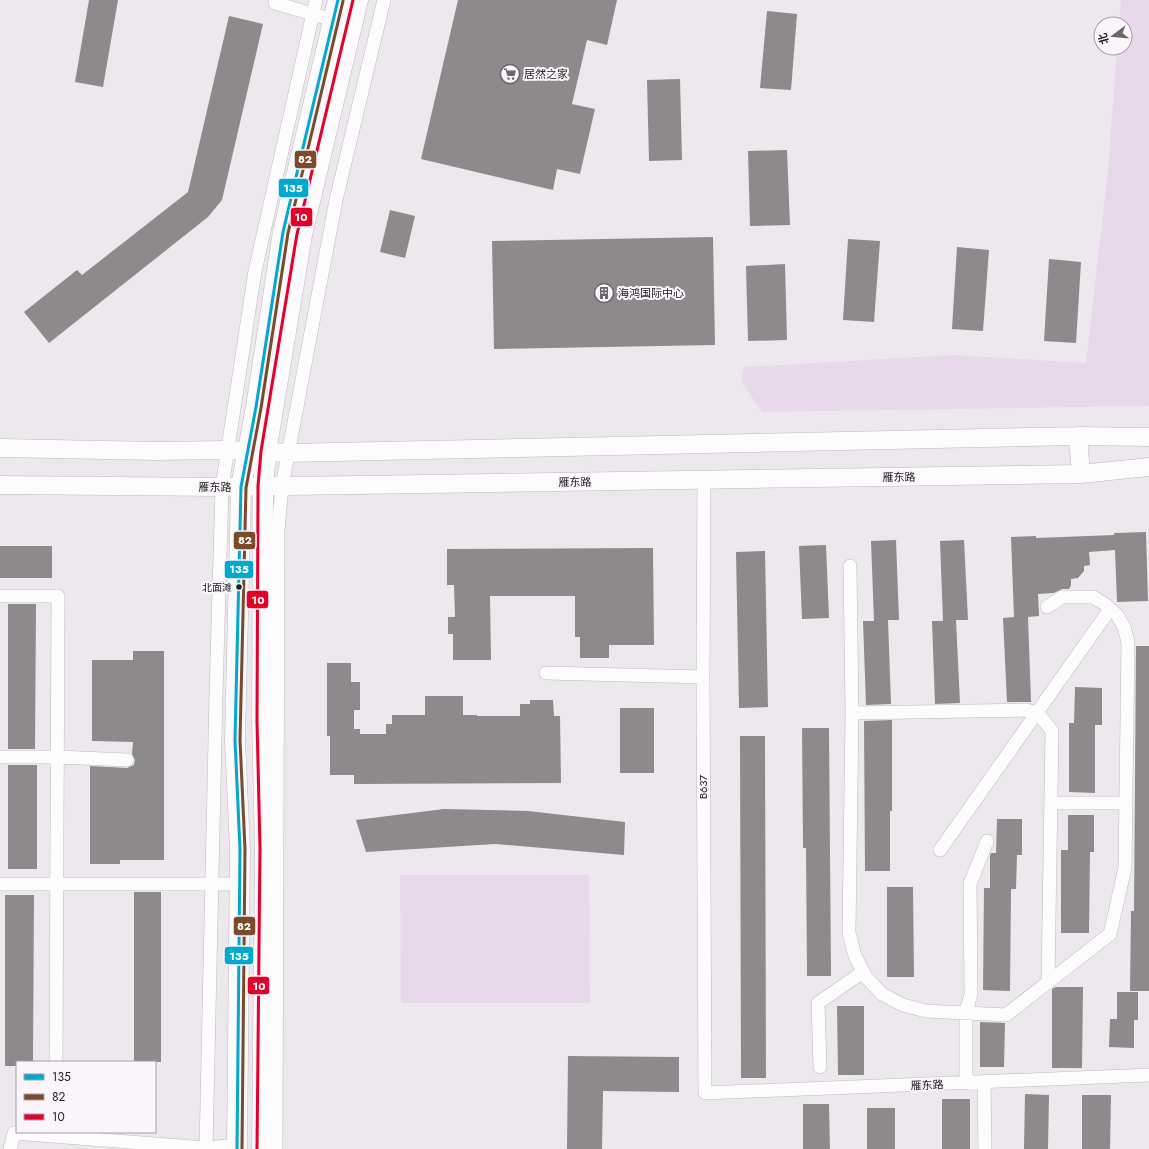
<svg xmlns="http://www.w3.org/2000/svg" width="1149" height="1149" font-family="Jost,'Noto Sans SC',sans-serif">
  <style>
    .green { fill: #e8d9ea }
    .building { fill: #8c8a8b }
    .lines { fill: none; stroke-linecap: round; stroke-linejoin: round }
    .street-casing { stroke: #bebbbe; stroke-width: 14 }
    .secondary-casing { stroke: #bebbbe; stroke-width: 19 }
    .primary-casing { stroke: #bebbbe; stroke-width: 21 }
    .street { stroke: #fcfcfc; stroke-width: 13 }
    .secondary { stroke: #fcfcfc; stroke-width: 18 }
    .primary { stroke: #fcfcfc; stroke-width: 20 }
    .bus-1-casing { stroke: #faf4fb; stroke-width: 6 }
    .bus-2-casing { stroke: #faf4fb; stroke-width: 6 }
    .bus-3-casing { stroke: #faf4fb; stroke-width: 6 }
    .bus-1 { stroke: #00a9ce; stroke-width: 3 }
    .bus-2 { stroke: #7a4b2a; stroke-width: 3 }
    .bus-3 { stroke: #e4002b; stroke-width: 3 }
    .bus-dot { fill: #232123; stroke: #faf4fb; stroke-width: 1.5 }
    .labels { text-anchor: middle; stroke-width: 4; stroke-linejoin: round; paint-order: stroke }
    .bus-label { font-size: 10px; fill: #232123; stroke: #faf4fb; text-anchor: end }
    .poi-label { font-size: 11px; fill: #232123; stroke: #faf4fb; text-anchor: start }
    .street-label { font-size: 11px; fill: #232123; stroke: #faf4fb }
    .line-badge { stroke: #faf4fb; stroke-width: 1.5 }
    .badge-label { font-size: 11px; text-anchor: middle; font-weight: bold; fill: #fff }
  </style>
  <rect width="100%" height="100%" fill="#ece8ed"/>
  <path class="green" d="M1121,0h28v406l-387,6 -21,-31 3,-14 209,-12 133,8 22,-193 9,-122h8v-24h-6z
    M400,875h189l1,128h-189z"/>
  <path class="building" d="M89,0h29l-15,87 -28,-5z
    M458,0h159l-10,45 -20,-5 -15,64 23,5 -15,65 -23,-5 -4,21 -132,-31z
    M767,11l30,3 -6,76 -31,-2z
    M229,16l34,8 -41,176 -14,17 -159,126 -25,-31 53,-42 5,5 106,-83z
    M680,79l2,81 -33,1 -2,-81z
    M787,150l3,75 -40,1 -2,-75z
    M390,210l25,6 -10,42 -25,-6z
    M713,237l2,108 -221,4 -2,-108z
    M848,239l32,2 -6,81 -31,-2z
    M957,247l32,3 -6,81 -31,-2z
    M1049,259l32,3 -5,81 -32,-2z
    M785,264l2,76 -39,1 -2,-75z
    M1146,532l2,69 -31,1 -2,-52 -26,2 1,13 -6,1v5l-6,7 -7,1v6l-2,4h-7l-8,4 -16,1 1,22 -11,1 3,85h-24l-4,-84 11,-1 -3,-80 25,-1v2l78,-3v-2z
    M896,540l3,80h-11l3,84 -25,1 -3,-84h11l-3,-80z
    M964,540l4,80h-12l4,83 -25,1 -3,-83h11l-3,-80z
    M826,545l3,73 -27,1 -3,-73z
    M0,546h52v32h-52z
    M653,548l1,97h-45v13h-29v-21h-5v-41h-85l1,64h-38v-26h-5v-17h7l-1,-32h-7v-36z
    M765,551l3,156 -29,1 -3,-156z
    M8,604h28l-1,145h-27z
    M1136,646h13v345h-19l1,-80h3z
    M133,651h31v209h-44v4h-30v-98l37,2 7,-3 1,-5 -3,-6 1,-12 -41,-1v-81h41z
    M327,663h24v19h9v28h-6v19h6v5h26v-10h6v-9h33v-19h38v19h14v1h43v-12h10v-4h23l1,16h6l1,67 -207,1v-9h-24v-39h-3z
    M1075,687l27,1v37h-7v68l-26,-1v-69h5z
    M620,708h34v65h-34z
    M892,720v91h-2v60h-25l-1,-150z
    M802,728h27l2,248h-24l-1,-128h-3z
    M740,736h25l1,342h-25z
    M8,765h29v104h-29z
    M444,809l84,2 97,11 -1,33 -129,-11 -129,8 -10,-32z
    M1068,815h26v37h-4l-1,81h-28v-83h7z
    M997,819h25v36h-5l-1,34h-5l-1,102 -27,-1 1,-102h6v-32l1,-3h5z
    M887,887h26l1,90h-27z
    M134,892h27v170h-27z
    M5,895h29l-1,167h-16v4h-12z
    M1056,987h27l-1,81h-30v-79z
    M1117,992h21v28h-4v28l-25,-1 1,-28h7z
    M837,1006h27v69h-26z
    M980,1022l25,1 -1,44h-24z
    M568,1056l111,1v35l-76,-1 -1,58h-35z
    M1025,1094l24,1 -1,54h-24z
    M1082,1095h29l-1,54h-28z
    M942,1099h28v50h-28z
    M803,1104h26l1,45h-27z
    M867,1108h28v41h-28z"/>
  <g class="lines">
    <g class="street-casing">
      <path id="street" d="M276,0l-1,3 58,17
        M704,480l-1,197 2,416 444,-18
        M850,566l2,147 -3,220 6,23 11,21 16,17 21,11 23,6 80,4 104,-81 15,-66 3,-226 -4,-15 -7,-12 -11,-10 -13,-8h-31l-15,10
        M0,596h58l-2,466
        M546,673l157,4
        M852,713l174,-3 12,3 14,18 -4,251
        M0,757h58l69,3
        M1051,803h75
        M940,850l170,-241
        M0,884h240
        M820,1067l-2,-64 45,-31
        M966,1083v-71l5,-18 -1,-110 17,-43
        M984,1083l1,66
        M10,1149l4,-16 192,15 31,-3
        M206,1149l10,-455 6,-207 33,-216 61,-271
        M276,1149l2,-619 4,-44 54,-286 48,-200"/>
    </g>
    <g class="secondary-casing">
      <path id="secondary" d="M1078,436l3,38
        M0,448l157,3 70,-1 60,3 791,-17 71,1
        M0,485l222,2 859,-13 68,-7"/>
    </g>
    <g class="primary-casing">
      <path id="primary" d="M237,1149l3,-300 -5,-109 6,-253 15,-80 27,-175 55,-232
        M262,1149l3,-301 -3,-127 1,-235 3,-34 36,-217 56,-235"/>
    </g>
    <use href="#street" class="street"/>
    <use href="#secondary" class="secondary"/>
    <use href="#primary" class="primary"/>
    <g class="bus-1-casing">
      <path id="bus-1" d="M237,1149l3,-300 -5,-109 6,-253 15,-80 27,-175 55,-232"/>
    </g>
    <g class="bus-2-casing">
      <path id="bus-2" d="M242,1149l3,-300 -5,-109 6,-252 15,-80 27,-175 55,-232"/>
    </g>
    <g class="bus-3-casing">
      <path id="bus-3" d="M257,1149l3,-301 -3,-127 1,-235 3,-35 36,-217 56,-234"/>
    </g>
    <use href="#bus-1" class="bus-1"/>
    <use href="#bus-2" class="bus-2"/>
    <use href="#bus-3" class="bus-3"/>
  </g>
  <defs>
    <g id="supermarket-ring" transform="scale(1)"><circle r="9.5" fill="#faf4fb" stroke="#69676a" stroke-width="1.5"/><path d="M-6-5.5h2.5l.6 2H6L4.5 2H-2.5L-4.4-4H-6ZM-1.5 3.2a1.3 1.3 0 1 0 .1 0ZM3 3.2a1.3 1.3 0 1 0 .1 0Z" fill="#69676a"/></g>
    <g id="building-ring" transform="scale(1)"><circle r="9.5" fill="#faf4fb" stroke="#69676a" stroke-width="1.5"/><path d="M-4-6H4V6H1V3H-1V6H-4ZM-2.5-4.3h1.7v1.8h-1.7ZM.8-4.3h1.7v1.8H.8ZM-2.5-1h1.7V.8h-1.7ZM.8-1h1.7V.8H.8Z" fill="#69676a"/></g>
  </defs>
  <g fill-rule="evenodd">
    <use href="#supermarket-ring" x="510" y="74"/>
    <use href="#building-ring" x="604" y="293"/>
  </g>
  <circle class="bus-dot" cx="239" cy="587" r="3.5"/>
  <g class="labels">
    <g class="bus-label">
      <text x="232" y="591">北面滩</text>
    </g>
    <g class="poi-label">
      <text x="524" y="78">居然之家</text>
      <text x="618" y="297">海鸿国际中心</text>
    </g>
    <g class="street-label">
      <text transform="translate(899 477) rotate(-1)" y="4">雁东路</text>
      <text transform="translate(575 482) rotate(-1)" y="4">雁东路</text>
      <text x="215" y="491">雁东路</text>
      <text transform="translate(703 787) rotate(-90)" y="4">B637</text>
      <text transform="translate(927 1085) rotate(-2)" y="4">雁东路</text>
    </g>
  </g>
  <g class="line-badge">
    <rect x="294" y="150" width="23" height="19" rx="4" fill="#7a4b2a"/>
    <rect x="278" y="178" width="31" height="20" rx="4" fill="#00a9ce"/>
    <rect x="290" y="207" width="23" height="20" rx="4" fill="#e4002b"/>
    <rect x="233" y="531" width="23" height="19" rx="4" fill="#7a4b2a"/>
    <rect x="224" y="560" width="30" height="19" rx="4" fill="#00a9ce"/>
    <rect x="246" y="590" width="23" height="19" rx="4" fill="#e4002b"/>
    <rect x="233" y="916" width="23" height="20" rx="4" fill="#7a4b2a"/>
    <rect x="224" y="946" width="30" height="19" rx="4" fill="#00a9ce"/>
    <rect x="247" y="976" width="23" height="19" rx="4" fill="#e4002b"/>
  </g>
  <g class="badge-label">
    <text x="305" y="163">82</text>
    <text x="293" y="192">135</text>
    <text x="301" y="221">10</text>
    <text x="245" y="544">82</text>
    <text x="239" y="573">135</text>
    <text x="258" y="604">10</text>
    <text x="244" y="930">82</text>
    <text x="239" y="960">135</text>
    <text x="259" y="990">10</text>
  </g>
  <rect x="16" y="1061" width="140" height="72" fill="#faf4fb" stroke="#a4a0a5"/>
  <rect x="24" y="1074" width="20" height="6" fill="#00a9ce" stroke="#a4a0a5"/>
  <text x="52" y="1081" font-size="12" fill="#232123">135</text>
  <rect x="24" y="1094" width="20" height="6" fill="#7a4b2a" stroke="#a4a0a5"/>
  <text x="52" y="1101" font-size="12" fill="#232123">82</text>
  <rect x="24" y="1114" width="20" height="6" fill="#e4002b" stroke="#a4a0a5"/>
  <text x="52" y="1121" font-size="12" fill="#232123">10</text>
  <g transform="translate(1113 36) rotate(254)"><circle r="19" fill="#faf4fb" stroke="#a4a0a5"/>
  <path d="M0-3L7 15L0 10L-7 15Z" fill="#69676a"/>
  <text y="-6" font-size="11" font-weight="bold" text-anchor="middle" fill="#232123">北</text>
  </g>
</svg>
